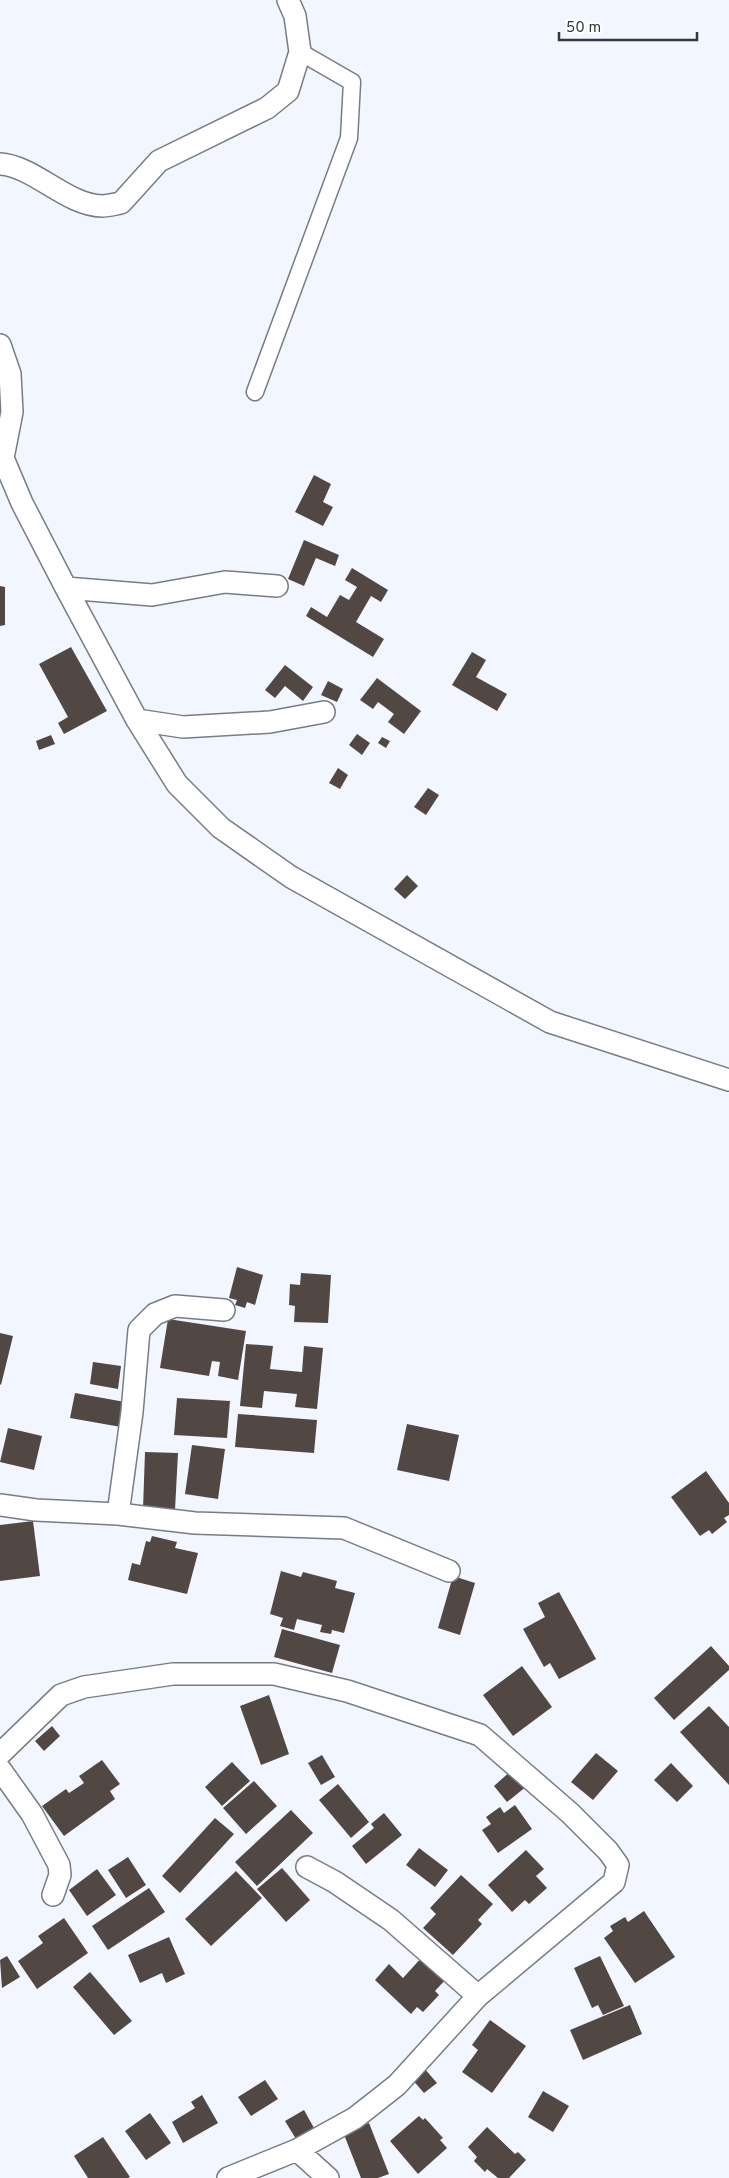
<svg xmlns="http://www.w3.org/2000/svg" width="729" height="2178" font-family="Overpass,sans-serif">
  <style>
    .building { fill: #524843 }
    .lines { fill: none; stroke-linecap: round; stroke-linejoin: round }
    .pedestrian-casing { stroke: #787c86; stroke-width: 19 }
    .minor-casing { stroke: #787c86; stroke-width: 24 }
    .pedestrian { stroke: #fff; stroke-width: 16 }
    .minor { stroke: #fff; stroke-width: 21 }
  </style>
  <rect width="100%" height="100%" fill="#f2f6ff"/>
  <path class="building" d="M314,475l17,9 -8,18 10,5 -10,19 -28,-14z
    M304,540l35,15 -4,11 -19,-8 -12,28 -16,-7z
    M352,568l36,22 -7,12 -10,-6 -15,26 28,17 -11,18 -67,-41 5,-9 16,10 13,-22 9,5 8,-13 -12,-7z
    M0,586l5,1v38l-5,1z
    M71,647l36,64 -43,23 -6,-11 10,-6 -29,-53z
    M472,652l14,8 -10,17 31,17 -10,17 -45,-26z
    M285,665l28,22 -10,14 -18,-15 -10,12 -10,-8z
    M377,678l44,33 -17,23 -16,-12 6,-8 -16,-12 -5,7 -13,-9z
    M328,681l15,8 -6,13 -16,-7z
    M357,734l13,9 -8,12 -13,-10z
    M51,735l4,9 -16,6 -3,-9z
    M382,737l8,4 -4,7 -8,-5z
    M338,768l10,7 -8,14 -11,-6z
    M428,788l11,7 -13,20 -12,-8z
    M407,875l11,11 -13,13 -11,-10z
    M237,1267l26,8 -8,30 -8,-3 -2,6 -10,-3 2,-5 -8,-2z
    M301,1273l30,2 -3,48 -34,-1 1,-16 -6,-1 1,-21 10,1z
    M168,1319l78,12 -8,49 -20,-4 2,-14 -8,-1 -3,15 -49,-8z
    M0,1333l13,3 -12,49 -1,-1z
    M246,1344l27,2 -3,23 32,3 2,-26 19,2 -6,61 -22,-2 2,-13 -33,-3 -2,17 -22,-2z
    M93,1362l28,4 -3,23 -28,-5z
    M75,1393l50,9 -4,25 -51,-9z
    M177,1398l53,3 -3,37 -53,-3z
    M238,1414l79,6 -3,33 -79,-6z
    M407,1424l52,11 -10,46 -52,-11z
    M8,1428l34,8 -8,34 -34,-8z
    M192,1445l33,4 -7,50 -33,-5z
    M145,1452l33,1 -3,57 -32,-1z
    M706,1471l23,32v12l-5,3 3,4 -15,12 -3,-4 -9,6 -29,-39z
    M33,1521l7,55 -40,5v-56z
    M152,1536l25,6 -2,6 23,5 -11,41 -59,-14 4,-17 8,2 6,-24 4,1z
    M281,1571l20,6 2,-5 34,9 -2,7 20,5 -11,40 -12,-3 -1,4 -11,-2 2,-7 -25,-6 -3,11 -14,-4 3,-8 -13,-4z
    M453,1576l22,7 -15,52 -22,-7z
    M559,1592l37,67 -37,20 -9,-16 -6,4 -21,-38 22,-12 -7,-14z
    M282,1629l58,16 -8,28 -58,-16z
    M711,1646l18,20v4l-55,50 -20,-22z
    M522,1666l30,41 -39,29 -30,-41z
    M269,1695l20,59 -28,11 -21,-59z
    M709,1706l20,21v58l-49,-53z
    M52,1726l8,10 -16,15 -9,-10z
    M596,1753l22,18 -25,29 -22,-18z
    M322,1755l13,22 -14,8 -13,-22z
    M102,1760l18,24 -10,7 5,8 -51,37 -22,-30 24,-17 3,4 15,-10 -5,-7z
    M232,1762l18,19 -28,25 -17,-19z
    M671,1763l22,23 -16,16 -23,-22z
    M513,1769l14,17 -20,16 -13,-16z
    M254,1781l23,25 -31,28 -23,-26z
    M338,1784l31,38 -18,16 -32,-38z
    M515,1805l17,24 -34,24 -16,-23 9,-6 -5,-7 14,-10 4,6z
    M291,1810l22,23 -56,53 -22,-24z
    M384,1813l18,22 -36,29 -14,-18 22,-18 -3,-4z
    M215,1818l19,16 -54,59 -18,-17z
    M419,1848l29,22 -13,17 -29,-22z
    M526,1850l18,19 -8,7 11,12 -18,16 -4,-4 -13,12 -24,-27z
    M128,1857l18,28 -20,13 -18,-28z
    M282,1868l28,32 -24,22 -29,-33z
    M97,1869l19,26 -29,21 -18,-26z
    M236,1871l26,27 -51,48 -26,-27z
    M461,1875l32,29 -15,16 4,4 -29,31 -30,-27 13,-14 -6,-6z
    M149,1888l16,24 -57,38 -16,-24z
    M644,1911l31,46 -40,26 -31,-45 9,-7 -3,-5 15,-9 3,5z
    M64,1918l24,35 -51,36 -19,-28 25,-18 -5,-7z
    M169,1937l16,37 -19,9 -4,-10 -22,10 -12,-28z
    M7,1956l13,21 -18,11 -2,-28z
    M423,1956l24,22 -12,13 4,4 -16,17 -6,-5 -6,7 -36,-34 14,-16 14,14z
    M600,1956l24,50 -21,9 -5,-10 -6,3 -18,-40z
    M90,1972l42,49 -18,14 -41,-48z
    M630,2005l12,29 -59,26 -13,-30z
    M490,2020l36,26 -34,47 -30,-21 16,-22 -6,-5z
    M424,2068l13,15 -13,10 -13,-15z
    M265,2080l13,19 -27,17 -13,-19z
    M543,2091l26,15 -16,26 -25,-15z
    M202,2095l16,28 -35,20 -11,-21 23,-14 -4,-6z
    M304,2110l10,18 -18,11 -11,-18z
    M150,2113l21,30 -25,17 -21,-29z
    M419,2116l4,4 2,-2 18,20 -3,2 7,8 -29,26 -28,-33z
    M369,2123l20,51 -11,4h-17l-18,-46z
    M487,2127l28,27 3,-2 8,8 -17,18h-11l-11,-9 -2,3 -11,-11 3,-4 -9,-10z
    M103,2137l27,40 -2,1h-40l-14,-22z"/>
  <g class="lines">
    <g class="pedestrian-casing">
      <path id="pedestrian" d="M255,392l94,-254 3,-56 -52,-30"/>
    </g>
    <g class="minor-casing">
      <path id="minor" d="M0,164c34,2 66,41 102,42 6,0 13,-2 19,-3l38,-42 108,-53 21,-17 12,-39 -5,-36 -7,-16
        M0,345l10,29 2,38 -9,46 19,45 44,85 71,132 46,7 87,-5 54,-10
        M66,588l86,7 73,-13 52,4
        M137,720l40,64 44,44 70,49 259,145 179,58
        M0,1505l36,5 82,4 77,9 149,5 105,43
        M118,1514l14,-102 7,-82 16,-16 20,-8 49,4
        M0,1754l61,-59 23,-8 89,-13h101l73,17 133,44 90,78 38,38 10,14 -4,17 -136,114 -81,89 -42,33 -58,32 -69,28
        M0,1769l32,45 27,51 1,10 -7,20
        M307,1867l28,15 56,38 87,76
        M297,2150l31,28"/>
    </g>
    <use href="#pedestrian" class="pedestrian"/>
    <use href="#minor" class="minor"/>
  </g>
  <path d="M559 32v8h138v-8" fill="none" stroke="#36373b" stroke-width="2.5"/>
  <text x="566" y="32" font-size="15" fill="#36373b" stroke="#ffffff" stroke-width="4" paint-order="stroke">50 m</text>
</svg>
